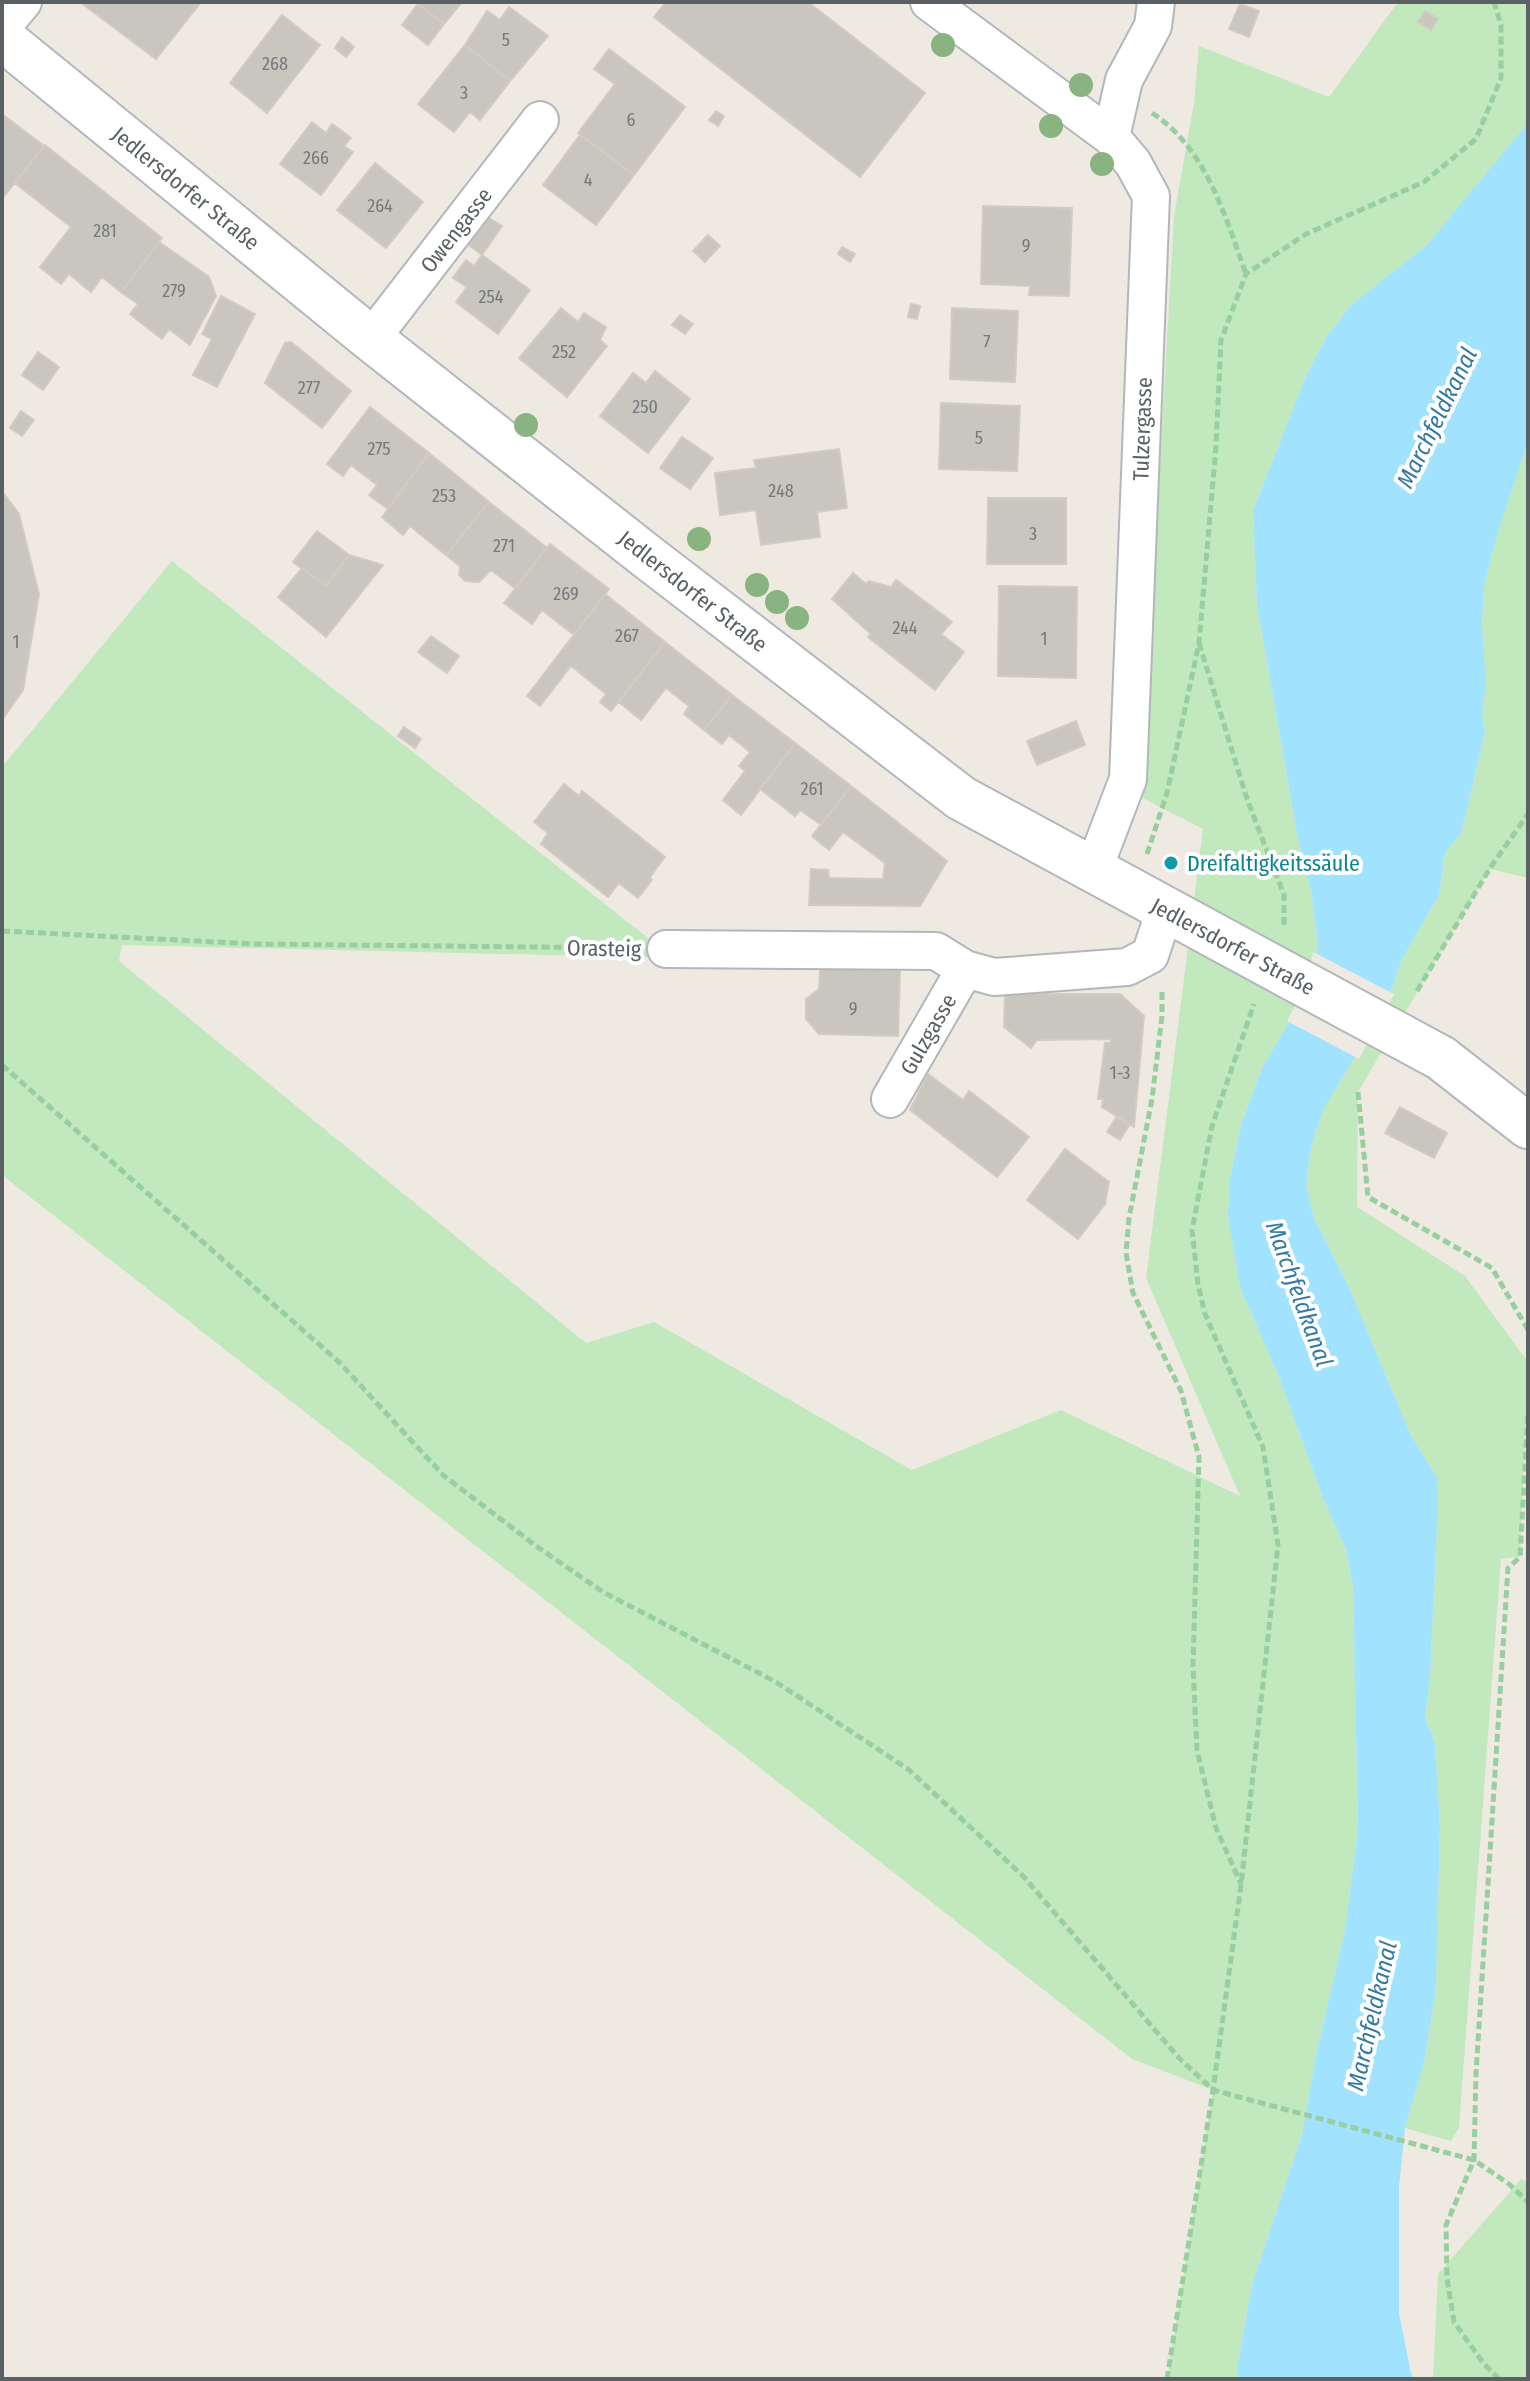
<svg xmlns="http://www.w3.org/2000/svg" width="1530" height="2381" font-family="'Fira Sans Condensed',sans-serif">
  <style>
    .green { fill: #c2e8bd }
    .water { fill: #a1e2ff }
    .pier { fill: #eeeae2 }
    .building { fill: #c9c5bf; stroke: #d3cbc0; stroke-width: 2 }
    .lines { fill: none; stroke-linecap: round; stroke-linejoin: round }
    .minor-casing { stroke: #b3b6ba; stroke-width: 40 }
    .tertiary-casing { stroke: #b3b6ba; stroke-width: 48 }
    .path { stroke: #98cea0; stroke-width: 5; stroke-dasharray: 8 4; stroke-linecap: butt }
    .minor { stroke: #fff; stroke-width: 36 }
    .tertiary { stroke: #fff; stroke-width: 44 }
    .tertiary-bridge-casing { stroke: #b3b6ba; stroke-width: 48; stroke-linecap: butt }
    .tertiary-bridge { stroke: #fff; stroke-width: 44 }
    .tree { fill: #89b380 }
    .culture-dot { fill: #0f9aa8; stroke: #fff; stroke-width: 3 }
    .labels { text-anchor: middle; stroke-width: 8; stroke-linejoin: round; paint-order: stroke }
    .number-label { font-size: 18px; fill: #76797b }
    .street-label { font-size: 22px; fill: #5a6064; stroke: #fff }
    .culture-label { font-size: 22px; fill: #0d838f; stroke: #fff; text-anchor: start }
    .water-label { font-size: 24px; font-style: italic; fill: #3379a5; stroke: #fff }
  </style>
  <rect width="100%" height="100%" fill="#eeeae2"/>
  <path class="green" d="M1398,2h130l-1,124 -100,119 -76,60 -26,34 -19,37 -53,135 4,94 41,234 13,52 7,55 -9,42 -47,80 -21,57 -11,53 10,109 39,90 44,121 23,51 7,38 5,243 -13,100 -29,125 -14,80 -50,150 -14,77v17h-71l46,-289 -81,-31 -1130,-884v-408l170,-206 501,397 -551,-13 -3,16 467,382 68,-21 258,148 149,-60 179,86 -94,-218 57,-449 -62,-32 33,-581 20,-113 5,-57 130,51z
    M1528,442v436l-38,-9 -132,223 -1,115 108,69 63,86 -8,195 -19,2 -42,569 -8,13 -46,-13 20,-69 11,-73 4,-159 -5,-84 -10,-25 5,-40 7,-153 -1,-47 -26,-44 -61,-147 -35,-69 -8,-34 5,-38 13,-38 31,-51 38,-70 8,-26 38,-66 6,-43 16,-18 24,-101 -3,-18 4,-31 -4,-60 2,-38 14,-54z
    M1521,2179l7,3v197h-95l5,-105z"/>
  <path class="water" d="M1528,123v319l-30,90 -14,54 -2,38 4,60 -4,31 3,18 -24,101 -16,18 -6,43 -38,66 -8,26 -38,70 -31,51 -13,38 -5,38 8,34 35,69 61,147 27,44v46l-7,154 -5,40 10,25 5,84 -4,159 -11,73 -20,69 -6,58v127l12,60 3,6h-176v-17l14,-77 50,-150 14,-80 29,-125 13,-100 -5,-243 -7,-38 -23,-51 -44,-121 -39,-90 -12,-71 2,-38 11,-53 21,-57 47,-80 9,-42 -7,-55 -13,-52 -41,-234 -4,-94 53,-135 19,-37 26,-34 76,-60z"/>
  <path class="pier" d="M1313,952l81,42 -35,65 -72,-38 18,-35z"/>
  <path class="building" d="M80,2h121l-45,57z
    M416,2h46l-18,22z
    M808,2l117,91 -65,84 -206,-160 12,-15z
    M418,4l26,20 -16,21 -26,-20z
    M1240,4l19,7 -10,26 -20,-8z
    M509,7l39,29 -38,45 -45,-36 22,-34 13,9z
    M1425,11l13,8 -7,11 -13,-8z
    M282,15l38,30 -53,68 -37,-30z
    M342,37l12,10 -8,10 -11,-9z
    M465,45l45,36 -30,39 -10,-8 -16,20 -36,-28z
    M609,49l76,58 -51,68 -56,-42 37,-49 -21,-15z
    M716,111l8,5 -6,10 -9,-6z
    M2,114l42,32 -42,53z
    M312,122l14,11 6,-9 19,14 -7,8 9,6 -32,43 -41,-31z
    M580,135l54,40 -38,50 -53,-40z
    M45,145l117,93 -41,54 -19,-15 -11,15 -22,-18 -8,10 -21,-17 31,-40 -56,-44z
    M375,163l48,39 -37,46 -49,-38z
    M983,206l89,2 -3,88 -40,-1 1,-9 -49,-2z
    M489,218l13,8 -20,29 -13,-10z
    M708,235l12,11 -15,16 -12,-11z
    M159,242l50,35 7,19 -26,49 -21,-16 -7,10 -32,-25 8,-10 -17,-12z
    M842,247l13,7 -5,8 -12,-8z
    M482,255l48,35 -32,44 -42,-32 11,-15 -14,-9 13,-18 8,6z
    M221,296l34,18 -38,73 -24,-12 19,-36 -10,-5z
    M911,304l9,2 -3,13 -9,-2z
    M561,308l17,14 6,-9 22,14 -6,13 7,6 -40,51 -48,-39z
    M952,308l66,3 -3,71 -65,-3z
    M680,315l13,9 -8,10 -13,-9z
    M291,342l60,49 -29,37 -57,-45 20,-40z
    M38,352l21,15 -16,23 -21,-15z
    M655,371l35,28 -42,54 -48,-37 33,-43 13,10z
    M941,403l79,3 -3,65 -78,-2z
    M370,407l59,46 -41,56 -19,-14 8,-10 -26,-20 -8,11 -16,-12z
    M21,411l13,9 -12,16 -12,-8z
    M682,437l31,21 -23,31 -30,-21z
    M839,449l8,59 -30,4 3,25 -59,8 -5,-35 -36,5 -5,-42 41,-5 -2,-8z
    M429,453l60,49 -43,53 -36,-29 -7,9 -21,-18z
    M2,491l17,23 20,80 -16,96 -21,30z
    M988,498h78v66h-79z
    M489,502l58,46 -32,40 -24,-18 -12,12 -14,-1 -6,-6 1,-9 -14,-11z
    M317,531l32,24 -23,31 -33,-24z
    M550,544l59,45 -35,46 -32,-25 -10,14 -28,-21z
    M349,555l34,10 -57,72 -48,-40 24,-29 24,18z
    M853,573l13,11 3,-3 22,6 5,-7 56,42 -11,12 23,18 -29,38 -67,-53 3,-3 -39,-35z
    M999,586l78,1 -1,91 -78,-2z
    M605,594l60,48 -54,69 -11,-9 6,-8 -35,-28 -31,40 -13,-10z
    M431,636l28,20 -12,17 -29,-21z
    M665,642l67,53 -28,35 -20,-16 5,-8 -23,-18 -25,32 -22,-18z
    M732,695l63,48 -54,72 -18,-15 22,-29 -6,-5 11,-14 -21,-17 -7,9 -18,-14z
    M1076,721l9,24 -48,20 -10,-24z
    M404,727l17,12 -6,9 -17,-12z
    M795,743l56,43 -30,39 -21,-15 -5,6 -35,-27z
    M564,784l15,12 3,-5 83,66 -15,20 2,3 -14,18 -19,-15 -11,14 -67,-53 7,-11 -14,-11z
    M851,786l96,75 -27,45 -111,-1 2,-36 17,1 1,8 54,1 2,-16 -42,-31 -14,18 -17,-14z
    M820,968l80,3 -2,65 -79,-2 -13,-15v-20l13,-10z
    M1005,994h115l24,22 -10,111 -32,-20 1,-8h-5l7,-56h5l1,-4 -74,1 -6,8 -27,-21z
    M928,1074l35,26 6,-9 60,46 -32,40 -87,-67z
    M1400,1107l47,26 -13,25 -49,-25z
    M1117,1116l13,8 -10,16 -13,-8z
    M1065,1149l44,33 -4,22 -27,35 -51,-39z"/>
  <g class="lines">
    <g class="minor-casing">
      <path id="minor" d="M929,2l182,135 22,26 18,33 -23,583 -35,92
        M2,27l21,-25
        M1111,137l13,-57 29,-54 3,-24
        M371,339l169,-219
        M666,949l270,2 29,18 29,8 133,-10 23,-12 15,-45
        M890,1099l75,-130"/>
    </g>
    <g class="tertiary-casing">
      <path id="tertiary" d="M2,38l369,301 274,216 316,243 267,145
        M1441,1058l87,68"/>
    </g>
    <path class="path" d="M1152,113c54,35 73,103 94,161
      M1199,643l48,156 37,96v32
      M1147,854l20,-61 32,-150 17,-197 5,-106 25,-66 60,-40 118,-52 52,-43 25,-61v-53l-7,-23
      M2,931l253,13 374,4
      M1417,991l73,-123 38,-54
      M1162,992v24l-10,83 -23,119 -3,35 7,40 48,98 18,66 -6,209 4,84 19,78 25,56
      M2,1065l337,297 104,113 93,71 67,46 173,90 132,87 116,108 155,181 34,32 261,70 35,24 19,18
      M1358,1092l10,105 124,71 36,62
      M1167,2379l46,-289 28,-205 37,-340 -15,-98 -58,-133 -7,-30 -6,-54 20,-104 42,-122
      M1499,2379l-15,-15 -30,-42 -7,-44 -1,-53 28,-65 2,-87 32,-505 12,-11 8,-145"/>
    <use href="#minor" class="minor"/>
    <use href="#tertiary" class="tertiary"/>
    <g class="tertiary-bridge-casing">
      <path id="tertiary-bridge" d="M1228,943l213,115"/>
    </g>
    <use href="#tertiary-bridge" class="tertiary-bridge"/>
  </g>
  <g class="tree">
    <circle cx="943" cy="45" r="12"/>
    <circle cx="1081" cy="85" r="12"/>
    <circle cx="1051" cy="126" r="12"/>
    <circle cx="1102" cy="164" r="12"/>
    <circle cx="526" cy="425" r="12"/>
    <circle cx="699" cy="539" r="12"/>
    <circle cx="757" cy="585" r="12"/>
    <circle cx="777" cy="602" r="12"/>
    <circle cx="797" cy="618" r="12"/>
  </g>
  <circle class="culture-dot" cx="1171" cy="863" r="8"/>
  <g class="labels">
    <g class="number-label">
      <text x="506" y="46">5</text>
      <text x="275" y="70">268</text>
      <text x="464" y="99">3</text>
      <text x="631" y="126">6</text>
      <text x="316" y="164">266</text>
      <text x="588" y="186">4</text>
      <text x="380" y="212">264</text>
      <text x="105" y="237">281</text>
      <text x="1026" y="252">9</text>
      <text x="174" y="297">279</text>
      <text x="491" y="303">254</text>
      <text x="987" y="348">7</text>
      <text x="564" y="358">252</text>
      <text x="309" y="394">277</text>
      <text x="645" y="413">250</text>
      <text x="979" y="444">5</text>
      <text x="379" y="455">275</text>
      <text x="781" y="497">248</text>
      <text x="444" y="502">253</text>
      <text x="1033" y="540">3</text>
      <text x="504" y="552">271</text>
      <text x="566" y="600">269</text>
      <text x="905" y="634">244</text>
      <text x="627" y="642">267</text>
      <text x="1044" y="645">1</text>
      <text x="16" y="648">1</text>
      <text x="812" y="795">261</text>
      <text x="853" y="1015">9</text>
      <text x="1120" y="1079">1-3</text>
    </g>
    <g class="street-label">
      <text transform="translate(186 188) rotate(39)" y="8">Jedlersdorfer Straße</text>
      <text transform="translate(456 230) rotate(-52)" y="8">Owengasse</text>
      <text transform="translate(1142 429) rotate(-88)" y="8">Tulzergasse</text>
      <text transform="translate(693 591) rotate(38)" y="8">Jedlersdorfer Straße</text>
      <text transform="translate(1233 946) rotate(28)" y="8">Jedlersdorfer Straße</text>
      <text transform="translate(604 948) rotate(1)" y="8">Orasteig</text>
      <text transform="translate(928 1034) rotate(-60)" y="8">Gulzgasse</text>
    </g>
    <g class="culture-label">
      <text x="1187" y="871">Dreifaltigkeitssäule</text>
    </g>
    <g class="water-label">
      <text transform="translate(1437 418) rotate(-64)" y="8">Marchfeldkanal</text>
      <text transform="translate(1299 1294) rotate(70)" y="8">Marchfeldkanal</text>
      <text transform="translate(1372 2016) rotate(-77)" y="8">Marchfeldkanal</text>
    </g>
  </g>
  <rect width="1530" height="2381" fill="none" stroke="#5a6064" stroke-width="8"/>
</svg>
